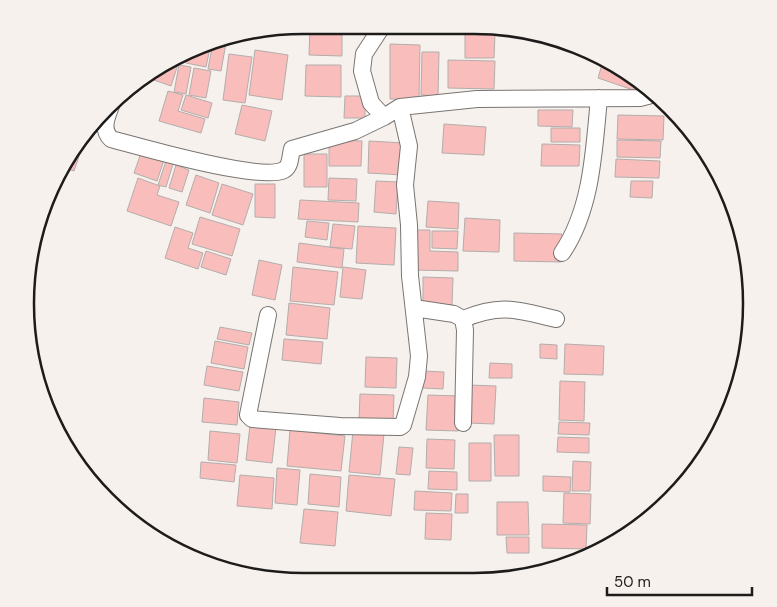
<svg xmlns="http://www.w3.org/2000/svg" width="777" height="607" font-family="'DM Sans',sans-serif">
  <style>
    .building { fill: #f9bebb; stroke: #b3adac }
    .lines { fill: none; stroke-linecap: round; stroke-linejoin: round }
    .minor-casing { stroke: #797572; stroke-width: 18 }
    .minor { stroke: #fff; stroke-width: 16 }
    .rim { fill: none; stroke: #1e1c1b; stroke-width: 2.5 }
  </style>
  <rect width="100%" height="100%" fill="#f6f1ed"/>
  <path class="building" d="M310,27l32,1v28l-33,-1z
    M465,33h30l-1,25h-29z
    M215,41l11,2 -5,28 -13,-2 5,-27z
    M211,43l-5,24 -20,-4 2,-11z
    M390,44l30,1 -1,54h-29z
    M255,50l33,5 -6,45 -33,-5z
    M422,52h17l-1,44 -17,-1z
    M229,54l23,3 -7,46 -22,-3z
    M177,57l3,1 -9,28 -20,-7 3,-9 10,-8z
    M448,60l47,1 -1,28 -46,-1z
    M603,61l40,21 -4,10 -41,-14z
    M179,65l12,2 -5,27 -12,-2z
    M306,65h35v32l-36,-1z
    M194,68l17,3 -5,27 -17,-3z
    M168,91l15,4 -5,16 27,8 -4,14 -42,-12z
    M186,95l26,8 -4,15 -27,-8z
    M345,96h20v22h-21z
    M242,105l30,6 -7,30 -30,-7z
    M538,110h35l-1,17 -34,-1z
    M618,115l46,1 -1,24 -46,-1z
    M444,124l42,3 -2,28 -42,-2z
    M551,128h29v14h-29z
    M87,133l-13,38 -13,-4 1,-2z
    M329,140l33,1 -1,25h-32z
    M617,140l44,1 -1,17 -43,-1z
    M369,141l35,2 -1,32 -35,-2z
    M542,144l38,1 -1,21h-38z
    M141,153l23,7 -7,21 -23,-8z
    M304,154h23v33h-23z
    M616,159l44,2 -1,17 -44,-1z
    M166,161l7,3 -7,23 -8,-2z
    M176,165l13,5 -7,22 -13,-4z
    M196,175l23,8 -9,30 -24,-8z
    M138,178l22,8 -3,9 22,7 -8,24 -44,-15z
    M329,178l28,1 -1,22 -28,-1z
    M376,181l22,1 -2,32 -22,-2z
    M631,181h22l-1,17 -22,-1z
    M222,184l31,10 -10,31 -31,-10z
    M255,184h20v34l-20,-1z
    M300,200l59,3 -1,19 -60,-3z
    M428,201l31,2 -1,26 -32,-2z
    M200,217l40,12 -8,27 -40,-12z
    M465,218l35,2 -1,32 -36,-1z
    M307,221l22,2 -2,17 -22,-3z
    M333,224l22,2 -3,23 -22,-2z
    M358,226l38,2 -2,37 -38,-2z
    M175,227l18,6 -5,15 15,5 -5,16 -33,-11z
    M414,230h16v21l28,1v19l-45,-1z
    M432,231h26l-1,18 -25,-1z
    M514,233l48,1 -1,28 -47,-1z
    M299,243l45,6 -2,19 -45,-6z
    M206,251l25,8 -5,16 -25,-8z
    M259,260l23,5 -7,35 -23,-5z
    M293,267l45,5 -4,33 -44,-4z
    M343,267l23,3 -4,29 -22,-2z
    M423,277l30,1 -1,27 -29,-1z
    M289,303l41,5 -3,31 -41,-4z
    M220,327l32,6 -3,12 -32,-6z
    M284,339l39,3 -2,22 -39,-4z
    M215,341l33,6 -4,22 -33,-6z
    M540,344l17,1v14l-17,-1z
    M565,344l39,2 -1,29 -39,-1z
    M366,357l31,1 -1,30 -31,-1z
    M490,363l22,1v14h-23z
    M207,366l36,6 -4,19 -35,-6z
    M423,371l21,1 -1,17 -20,-1z
    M560,381l25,1 -1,39 -25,-1z
    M469,385l27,1 -2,38 -26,-1z
    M360,394l34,1 -1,27 -34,-1z
    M428,395l31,1 -1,35 -32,-1z
    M204,398l35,4 -2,23 -35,-3z
    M559,422l31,1 -1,12 -31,-1z
    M250,425l26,2 -4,36 -26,-3z
    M290,430l55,6 -4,35 -54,-5z
    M210,431l30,3 -3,29 -29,-3z
    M353,431l31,3 -4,41 -31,-3z
    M494,435h25v41h-24z
    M558,437l31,1v15l-32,-1z
    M427,439l28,1 -1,29 -28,-1z
    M469,443h22v38h-22z
    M399,447l14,1 -3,27 -14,-1z
    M573,461l18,1 -1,29h-18z
    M201,462l35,3 -2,17 -34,-4z
    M277,468l23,2 -3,35 -22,-2z
    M429,471l28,1v18l-29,-1z
    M310,474l31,3 -2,30 -31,-3z
    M240,475l34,3 -2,31 -35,-3z
    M349,475l46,4 -4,37 -45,-5z
    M543,476l28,1 -1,15 -27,-1z
    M415,491l37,2 -1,18 -37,-1z
    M564,493l27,1 -1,30 -27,-1z
    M456,494h12v19h-13z
    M497,502h31l1,33h-32z
    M304,509l34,3 -3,34 -35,-3z
    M426,513l26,1 -1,26 -26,-1z
    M542,524l45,1 -1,24 -44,-1z
    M506,537h23v16h-22z"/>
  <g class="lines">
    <g class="minor-casing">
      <path id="minor" d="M383,25l-19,29 -2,17 9,32 13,14
        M112,103c-4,12 -12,25 -1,36 31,8 149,43 173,31 7,-4 6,-14 8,-21l63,-18 29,-14 16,-10 77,-8 163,-1 8,-2 3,-4
        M562,253c30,-44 32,-103 37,-155
        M414,308l40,6 9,5 2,11 -2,93
        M268,315l-20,100 4,4 88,7 60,1 3,-2 14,-48 2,-21 -9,-80 -1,-51 -4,-40 4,-39 -9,-39
        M463,319c39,-16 54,-9 93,0"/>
    </g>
    <use href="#minor" class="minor"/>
  </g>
  <path d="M0 0H777V607H0ZM303 34H474A269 269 0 0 1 743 303V304A269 269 0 0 1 474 573H303A269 269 0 0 1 34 304V303A269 269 0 0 1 303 34Z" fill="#f6f1ed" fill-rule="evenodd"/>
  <path class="rim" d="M303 34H474A269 269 0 0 1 743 303V304A269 269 0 0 1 474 573H303A269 269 0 0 1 34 304V303A269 269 0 0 1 303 34Z"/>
  <path d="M607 587v8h145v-8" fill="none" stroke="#1e1c1b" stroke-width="2.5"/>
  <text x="614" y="587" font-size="15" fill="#1e1c1b" stroke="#f6f1ed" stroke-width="4" paint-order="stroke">50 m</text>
</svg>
